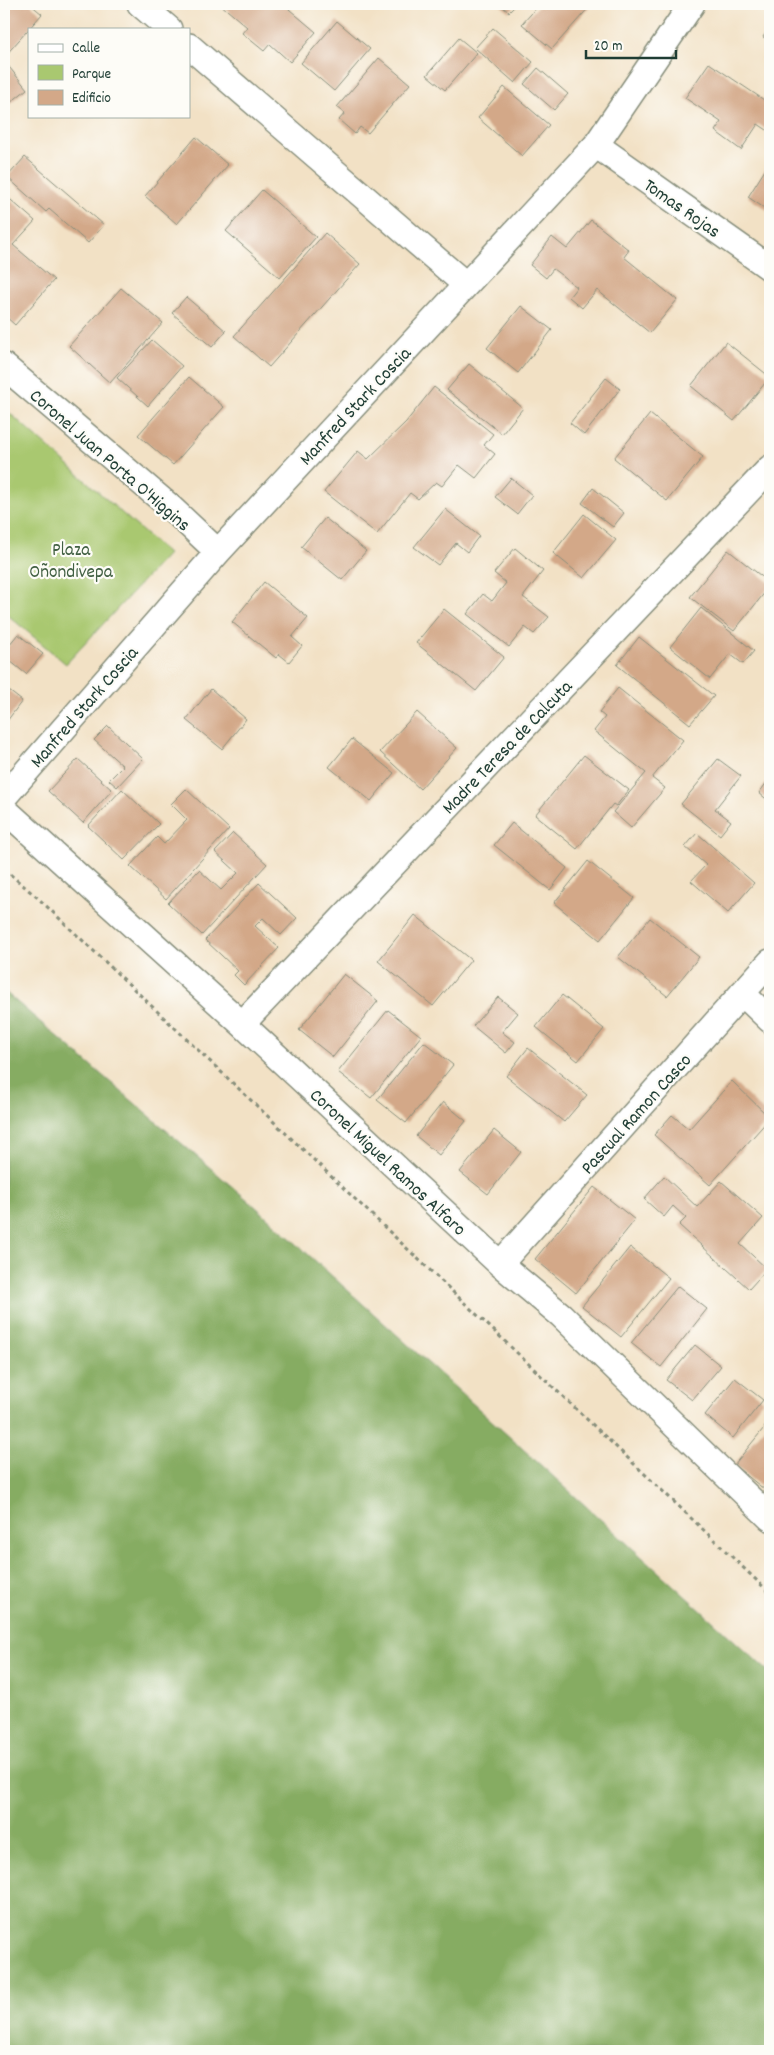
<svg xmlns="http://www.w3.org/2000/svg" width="774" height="2055" font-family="Dekko,sans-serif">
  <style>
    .green { fill: #a9c870; stroke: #648252 }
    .forest { fill: #86ac62; stroke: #52744b }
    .building { fill: #d3a888 }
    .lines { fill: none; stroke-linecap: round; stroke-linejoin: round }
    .minor-casing { stroke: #888f7c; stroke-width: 28 }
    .path { stroke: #888f7c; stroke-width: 3; stroke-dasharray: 4 4; stroke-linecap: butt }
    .minor { stroke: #fff; stroke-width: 25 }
    .labels { text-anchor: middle; stroke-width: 4.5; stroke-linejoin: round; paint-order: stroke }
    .street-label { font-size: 19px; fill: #1f3d34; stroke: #fdfcf7 }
    .park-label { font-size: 19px; fill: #426043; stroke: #fdfcf7 }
  </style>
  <rect width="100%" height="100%" fill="#fdfcf7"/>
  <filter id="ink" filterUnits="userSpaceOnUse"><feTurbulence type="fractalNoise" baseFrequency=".02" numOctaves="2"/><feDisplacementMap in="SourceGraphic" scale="10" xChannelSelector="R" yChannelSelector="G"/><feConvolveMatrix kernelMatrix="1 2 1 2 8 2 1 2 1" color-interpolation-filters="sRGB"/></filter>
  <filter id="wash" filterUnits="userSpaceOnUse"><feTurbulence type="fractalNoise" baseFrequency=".0096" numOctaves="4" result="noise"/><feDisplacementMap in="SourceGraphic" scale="20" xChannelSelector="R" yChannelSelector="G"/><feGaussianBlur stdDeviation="1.12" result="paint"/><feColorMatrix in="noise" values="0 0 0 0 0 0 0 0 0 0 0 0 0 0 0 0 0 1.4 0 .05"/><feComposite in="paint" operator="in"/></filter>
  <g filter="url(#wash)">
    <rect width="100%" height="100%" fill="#f2e1c5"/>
    <path class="green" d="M4,408l164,146 -102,110 -62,-52z"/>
    <path class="forest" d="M4,991l253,217 513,465v378h-766z"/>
    <g id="blocks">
      <path class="building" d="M8,4h22l12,10 -38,43v-48z
        M220,4h63l33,28 -26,30 -20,-18 -6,7 -22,-18 5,-6z
        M499,4h18l-8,8z
        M540,4h49l2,1 -39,44 -30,-25z
        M337,21l33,28 -36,42 -33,-28z
        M770,27v14l-7,-4z
        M493,28l40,34 -18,21 -40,-35z
        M459,38l18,15 -32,37 -18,-15z
        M379,58l31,26 -42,49 -8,-6 -5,7 -16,-14 6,-7 -8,-6z
        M5,62l22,27 -23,19v-45z
        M709,63l61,41v28l-12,-8 -17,26 -26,-19 6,-9 -36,-24z
        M538,68l30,26 -14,16 -30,-26z
        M504,87l45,38 -27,31 -44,-38z
        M196,137l32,28 -51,59 -32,-28z
        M25,157l79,68 -16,18 -39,-34 -3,3 -39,-35z
        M770,162v50l-22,-15z
        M262,190l54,47 -36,41 -54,-47z
        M4,194l31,27 -22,24 41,35 -39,45 -11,-10z
        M591,220l38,30 -5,7 53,43 -27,33 -53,-43 -15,18 -13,-11 8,-10 -24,-18 -7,9 -16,-13 22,-28 15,12z
        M325,233l35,31 -91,103 -35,-31z
        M121,288l42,35 -53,60 -41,-37z
        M186,297l40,34 -14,16 -40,-34z
        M521,306l31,24 -34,43 -31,-25z
        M152,340l30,26 -34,40 -31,-28z
        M726,342l44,35 -36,44 -43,-35z
        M469,364l54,44 -21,26 -55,-44z
        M189,377l35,30 -51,58 -35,-30z
        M606,378l14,11 -36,46 -14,-12z
        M434,387l59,47 -9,11 11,9 -19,24 -17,-13 -17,21 -6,-4 -18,17 -8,-6 -33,41 -53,-42 34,-41 10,8 38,-37z
        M650,414l53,43 -36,44 -53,-43z
        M511,478l21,17 -15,19 -22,-17z
        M593,488l31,25 -11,14 -31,-24z
        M445,509l34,27 -12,16 -11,-9 -18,22 -24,-18z
        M584,514l32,26 -32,38 -31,-25z
        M325,518l41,33 -24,29 -41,-33z
        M515,548l28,23 -20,26 26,20 -15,17 -9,-7 -16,20 -42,-33 16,-20 9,7 14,-18 -12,-10z
        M728,550l42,33v3l-36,45 -44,-34z
        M264,582l44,36 -16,19 10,9 -13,16 -10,-8 -3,4 -44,-36z
        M701,608l53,43 -11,13 -13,-10 -20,25 -40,-32z
        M444,609l60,48 -28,34 -60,-48z
        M18,634l25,20 -17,20 -22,-18v-5z
        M639,637l75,59 -24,28 -73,-59z
        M4,687l18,14 -18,24z
        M618,688l65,52 -31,38 13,10 -34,40 -18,-16 33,-39 -52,-42 11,-14 -6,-5z
        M211,689l35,30 -24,30 -36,-29z
        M417,712l40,36 -37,41 -40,-37z
        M108,726l35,33 -26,28 -8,-7 14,-14 -29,-26z
        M352,739l42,34 -23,28 -42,-34z
        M584,755l45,35 -13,16 -3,-2 -36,45 -42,-34z
        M78,759l34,31 -29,33 -35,-32z
        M718,759l23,17 -26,33 16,12 -11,14 -39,-31z
        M770,778v24l-11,-9z
        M122,789l37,35 -35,36 -36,-34z
        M186,789l43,40 -63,70 -36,-33 27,-29 7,7 23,-24 -16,-16z
        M512,823l55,45 -17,22 -56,-45z
        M233,833l34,31 -65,71 -34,-32 31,-33 22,20 17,-17 -23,-21z
        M697,833l57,50 -26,30 -37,-32 15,-16 -21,-18z
        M588,861l46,37 -34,42 -46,-37z
        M259,883l38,35 -16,17 -18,-17 -8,8 24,22 -35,37 -10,-10 4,-4 -33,-31z
        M415,915l56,45 -38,46 -55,-45z
        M650,918l49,39 -32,39 -49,-39z
        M344,974l34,27 -45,56 -34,-27z
        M562,995l42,34 -26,32 -42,-34z
        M498,997l20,16 -16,19 13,10 -9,11 -33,-27z
        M388,1010l33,26 -50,62 -33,-26z
        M424,1042l29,23 -47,58 -29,-23z
        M528,1048l59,47 -23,27 -58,-46z
        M732,1081l38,37 -60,67 -56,-50 18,-20 17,14z
        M443,1102l23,19 -27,34 -23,-19z
        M494,1130l27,22 -33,42 -28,-22z
        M664,1176l33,31 24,-26 42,37 -23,26 27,25 -18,20 -70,-64 7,-7 -13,-12 -9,11 -20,-18z
        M594,1187l41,33 -59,73 -41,-34z
        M630,1247l39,31 -48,59 -39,-31z
        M678,1286l29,23 -46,58 -30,-24z
        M695,1345l26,21 -29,34 -26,-20z
        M735,1378l28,22 -30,38 -28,-23z
        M768,1423l2,2v69l-36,-29z"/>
    </g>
  </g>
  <g filter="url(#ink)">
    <use href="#blocks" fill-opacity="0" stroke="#888f7c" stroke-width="1"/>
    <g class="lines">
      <g class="minor-casing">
        <path id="minor" d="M140,4l29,25
          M189,46l276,238
          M596,145l174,123
          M4,366l165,140 49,46
          M4,797l214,-245 378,-407 96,-141
          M4,809l238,215 258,240 61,51 209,203
          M742,993l28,27
          M242,1024l528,-556
          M500,1264l270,-302"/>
      </g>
      <path class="path" d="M4,869l35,30 731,694"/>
      <use href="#minor" class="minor"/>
    </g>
  </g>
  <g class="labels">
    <g class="street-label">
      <text transform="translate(683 207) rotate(35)" y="7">Tomas Rojas</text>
      <text transform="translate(354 405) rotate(-47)" y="7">Manfred Stark Coscia</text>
      <text transform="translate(111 459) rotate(41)" y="7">Coronel Juan Porta O'Higgins</text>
      <text transform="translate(83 706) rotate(-49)" y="7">Manfred Stark Coscia</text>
      <text transform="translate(506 746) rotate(-46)" y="7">Madre Teresa de Calcuta</text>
      <text transform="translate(635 1113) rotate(-48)" y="7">Pascual Ramon Casco</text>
      <text transform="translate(389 1161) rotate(43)" y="7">Coronel Miguel Ramos Alfaro</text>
    </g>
    <g class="park-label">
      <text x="71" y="555">Plaza<tspan x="71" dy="22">Oñondivepa</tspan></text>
    </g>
  </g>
  <rect width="774" height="2055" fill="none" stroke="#fdfcf7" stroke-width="20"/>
  <rect x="28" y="28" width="162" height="90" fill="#fdfcf7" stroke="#a4b0a9"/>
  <rect x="38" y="44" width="25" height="8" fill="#ffffff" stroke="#a4b0a9"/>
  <text x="72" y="52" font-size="15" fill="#1f3d34">Calle</text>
  <rect x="38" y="65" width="25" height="15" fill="#a9c870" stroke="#a4b0a9"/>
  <text x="72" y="78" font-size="15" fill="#1f3d34">Parque</text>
  <rect x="38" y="90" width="25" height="15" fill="#d3a888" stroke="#a4b0a9"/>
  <text x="72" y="102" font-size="15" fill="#1f3d34">Edificio</text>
  <path d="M586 50v8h90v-8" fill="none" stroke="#1f3d34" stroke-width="2.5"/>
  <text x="594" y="50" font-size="15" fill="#1f3d34" stroke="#fdfcf7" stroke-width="4" paint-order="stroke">20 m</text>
</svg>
